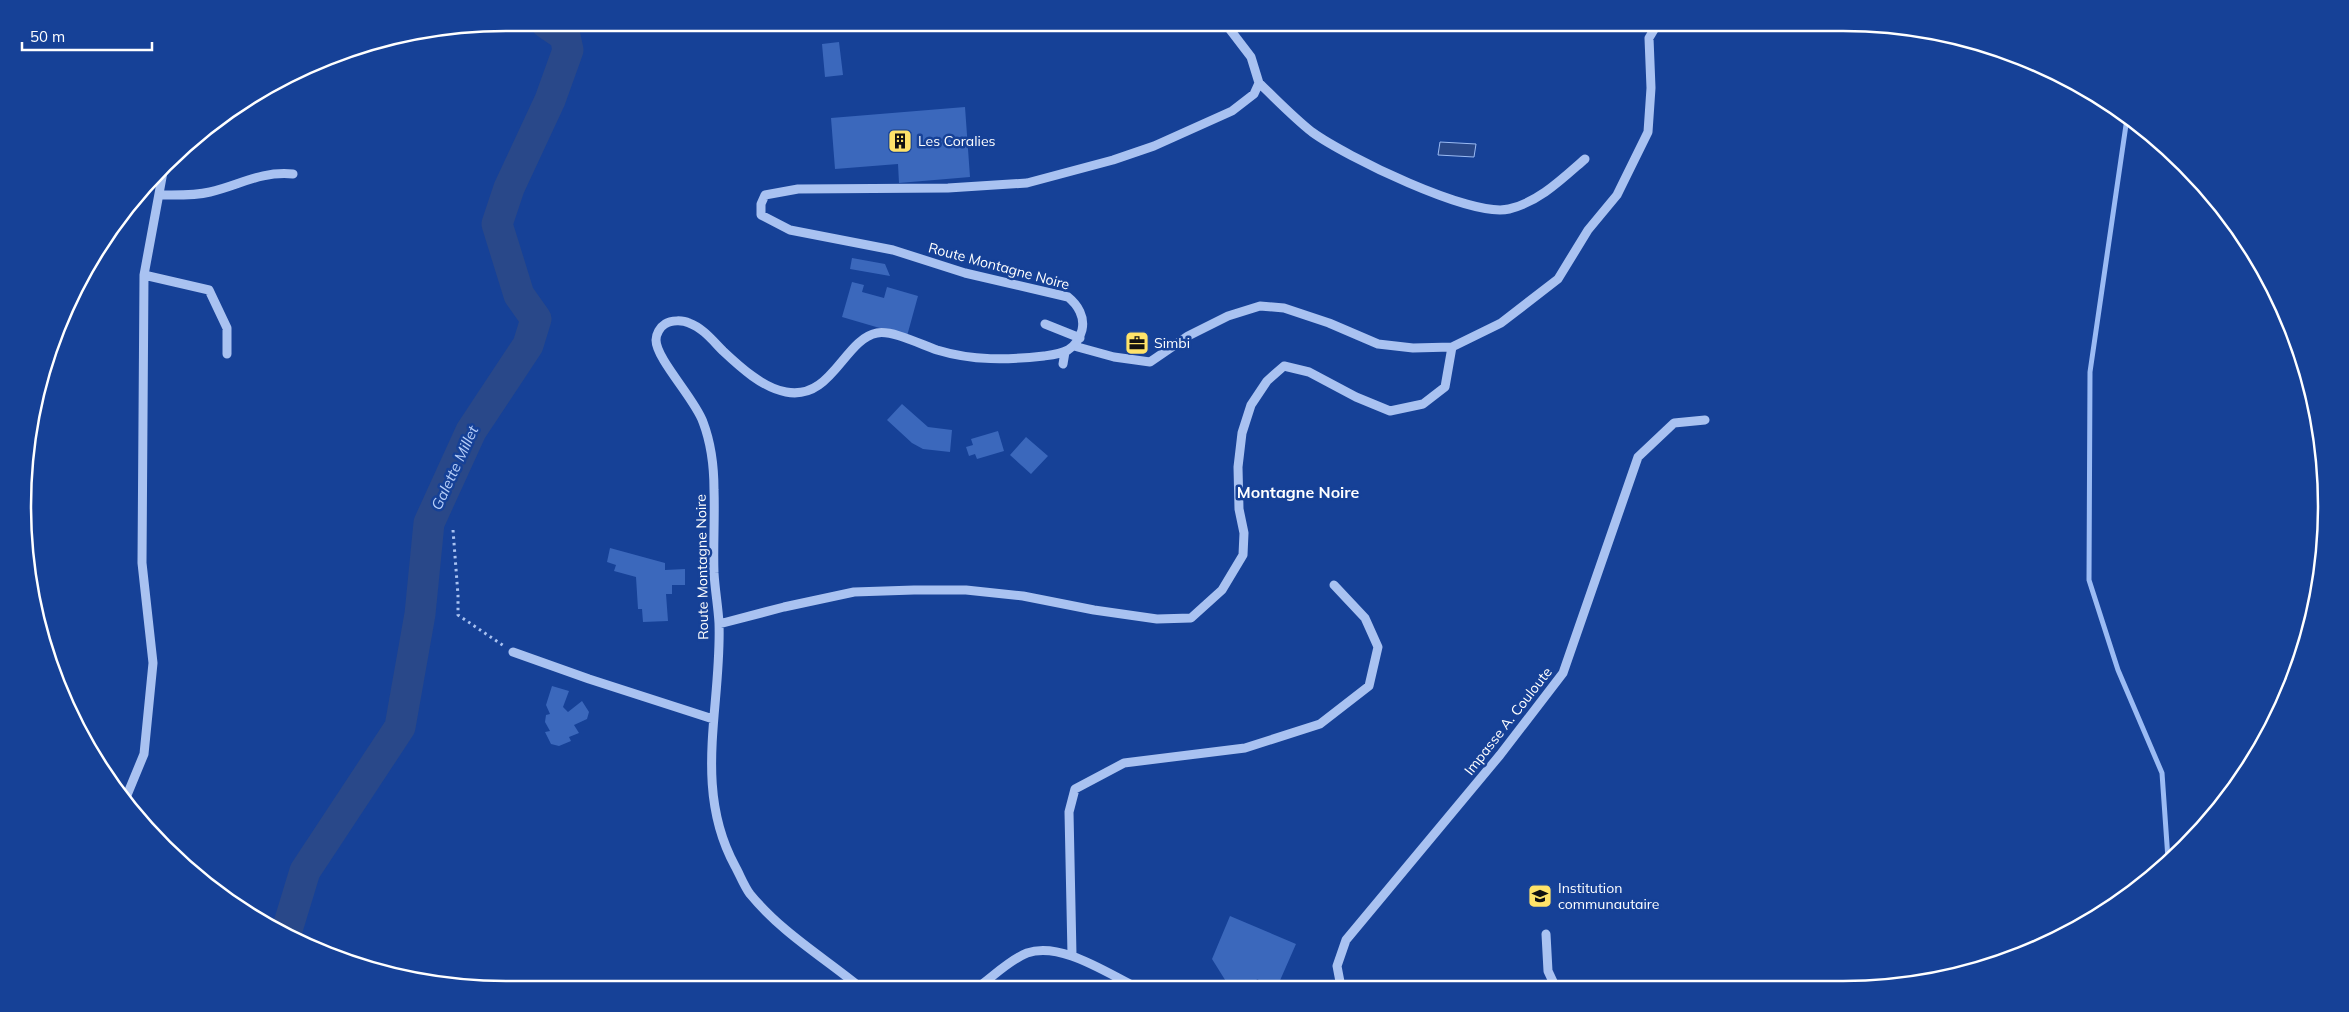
<svg xmlns="http://www.w3.org/2000/svg" width="2349" height="1012" font-family="Mulish,sans-serif">
  <style>
    .water { fill: #294889; stroke: #9bbbf4 }
    .lines { fill: none; stroke-linecap: round; stroke-linejoin: round }
    .stream { stroke: #9bbbf4; stroke-width: 5 }
    .river { stroke: #294889; stroke-width: 31 }
    .building { fill: #3b68bc }
    .path { stroke: #a9c2f1; stroke-width: 3; stroke-dasharray: 2.5 4; stroke-linecap: butt }
    .minor { stroke: #a9c2f1; stroke-width: 9 }
    .labels { text-anchor: middle; stroke-width: 5; stroke-linejoin: round; paint-order: stroke }
    .poi-label { font-size: 14px; fill: #fff; stroke: #164197; text-anchor: start }
    .street-label { font-size: 14px; fill: #fff; stroke: #164197 }
    .water-label { font-size: 15px; font-style: italic; fill: #b5cdf8; stroke: #164197 }
    .quarter-label { font-size: 16px; font-weight: bold; fill: #fff; stroke: #164197 }
    .rim { fill: none; stroke: #fff; stroke-width: 2.5 }
  </style>
  <rect width="100%" height="100%" fill="#164197"/>
  <path class="water" d="M1440,142l36,2 -2,13 -36,-2z"/>
  <g class="lines">
    <path class="stream" d="M2127,118l-37,254 -1,208 29,90 44,103 6,86"/>
    <path class="river" d="M287,930l18,-59 95,-144 20,-113 9,-91 42,-92 57,-86 8,-26 -17,-24 -22,-71 12,-36 41,-88 18,-50 -3,-14 -19,-13"/>
  </g>
  <path class="building" d="M839,42l4,33 -18,2 -3,-33z
    M965,107l5,70 -71,6 -1,-19 -63,5 -4,-51z
    M852,258l33,6 5,12 -40,-7z
    M852,282l12,3 -2,7 22,6 3,-11 31,9 -11,40 -65,-19z
    M902,404l26,23 24,3 -2,22 -27,-3 -11,-6 -25,-23z
    M998,431l6,20 -27,8 -2,-5 -6,2 -3,-9 7,-2 -2,-6z
    M1026,437l22,19 -17,18 -21,-19z
    M610,548l55,15v7l20,-1v16h-13v9h-6l2,27 -25,1 -1,-13h-4l-2,-32 -22,-6 2,-6 -9,-3z
    M552,686l17,5 -6,16 5,5 14,-11 7,11 -2,7 -13,6 5,8 -10,4 2,4 -12,5 -8,-2 -6,-12 5,-1 -5,-9 1,-7 4,-1 -4,-9z
    M1230,916l66,28 -18,41h-9l-12,-6 -4,8h-18l-8,-4 -15,-24z"/>
  <g class="lines">
    <path class="path" d="M453,530l5,65v20l46,31"/>
    <path class="minor" d="M1259,83c17,16 34,34 53,49 33,24 159,86 197,77 30,-7 53,-30 76,-50
      M159,195c16,0 34,1 51,-3 30,-7 50,-21 83,-18
      M144,275l65,15 18,38v26
      M1045,324l35,14
      M1074,346l40,11 36,5 38,-26 40,-20 32,-10 24,2 45,15 49,21 35,4 39,-1 49,-24 57,-44 30,-49 29,-35 31,-63 3,-44 -2,-50 9,-15
      M1063,364l2,-12
      M719,624l65,-17 70,-15 60,-2h52l57,6 71,14 63,9 34,-1 31,-28 21,-35 1,-22 -5,-24 -1,-42 4,-34 9,-28 16,-24 17,-15 25,6 47,25 34,14 33,-7 22,-17 7,-40
      M513,652l76,27 124,40
      M125,800l19,-46 9,-91 -11,-100 2,-288 19,-103
      M1546,934l2,37 7,15
      M1072,955l-3,-143 6,-23 49,-26 121,-15 75,-24 49,-38 9,-39 -13,-29 -31,-33
      M1341,987l-4,-21 9,-26 154,-185 63,-82 75,-216 36,-34 31,-3
      M861,988c-38,-31 -80,-56 -111,-94 -6,-8 -10,-19 -15,-28 -43,-79 -13,-160 -16,-243 -1,-17 -4,-33 -5,-50 -1,-28 1,-55 0,-83 0,-23 -3,-47 -11,-68 -8,-23 -47,-63 -47,-82 0,-6 4,-13 9,-16 6,-4 18,-4 24,-1 14,5 24,18 34,28 17,16 40,37 63,41 46,9 58,-53 91,-59 16,-3 45,12 60,17 36,11 71,10 107,6 8,-1 17,-2 24,-6 8,-5 12,-12 14,-20 3,-13 -4,-25 -14,-33l-103,-24 -72,-23 -103,-20 -29,-15v-11l4,-9 33,-6 150,-1 79,-5 86,-23 41,-14 78,-35 22,-17 5,-11 -8,-26 -26,-34
      M977,988c16,-11 32,-28 50,-35 34,-12 81,21 111,35"/>
  </g>
  <defs>
    <g id="building-square" transform="scale(1.25)"><rect x="-9" y="-9" width="18" height="18" rx="4" fill="#ffe369" stroke="#164197"/><path d="M-4-6H4V6H1V3H-1V6H-4ZM-2.5-4.3h1.7v1.8h-1.7ZM.8-4.3h1.7v1.8H.8ZM-2.5-1h1.7V.8h-1.7ZM.8-1h1.7V.8H.8Z" fill="#111"/></g>
    <g id="office-square" transform="scale(1.25)"><rect x="-9" y="-9" width="18" height="18" rx="4" fill="#ffe369" stroke="#164197"/><path d="M-6-3h4V-5.5h4V-3h4V5H-6ZM-1-4.5V-3h2v-1.5ZM-6 0V1H6V0Z" fill="#111"/></g>
    <g id="school-square" transform="scale(1.25)"><rect x="-9" y="-9" width="18" height="18" rx="4" fill="#ffe369" stroke="#164197"/><path d="M0-5L7-2L0 1L-7-2ZM-4 1L0 2.5L4 1V4Q0 6-4 4Z" fill="#111"/></g>
  </defs>
  <g fill-rule="evenodd">
    <use href="#building-square" x="900" y="141"/>
    <use href="#office-square" x="1137" y="343"/>
    <use href="#school-square" x="1540" y="896"/>
  </g>
  <g class="labels">
    <g class="poi-label">
      <text x="918" y="146">Les Coralies</text>
      <text x="1154" y="348">Simbi</text>
      <text x="1558" y="893">Institution<tspan x="1558" dy="16">communautaire</tspan></text>
    </g>
    <g class="street-label">
      <text transform="translate(999 266) rotate(15)" y="5">Route Montagne Noire</text>
      <text transform="translate(702 567) rotate(-91)" y="5">Route Montagne Noire</text>
      <text transform="translate(1508 721) rotate(-52)" y="5">Impasse A. Couloute</text>
    </g>
    <g class="water-label">
      <text transform="translate(455 468) rotate(-65)" y="5">Galette Millet</text>
    </g>
    <g class="quarter-label">
      <text x="1298" y="498">Montagne Noire</text>
    </g>
  </g>
  <path d="M0 0H2349V1012H0ZM506 31H1843A475 475 0 0 1 2318 506V506A475 475 0 0 1 1843 981H506A475 475 0 0 1 31 506V506A475 475 0 0 1 506 31Z" fill="#164197" fill-rule="evenodd"/>
  <path class="rim" d="M506 31H1843A475 475 0 0 1 2318 506V506A475 475 0 0 1 1843 981H506A475 475 0 0 1 31 506V506A475 475 0 0 1 506 31Z"/>
  <path d="M22 42v8h130v-8" fill="none" stroke="#ffffff" stroke-width="2.5"/>
  <text x="30" y="42" font-size="15" fill="#ffffff" stroke="#164197" stroke-width="4" paint-order="stroke">50 m</text>
</svg>
